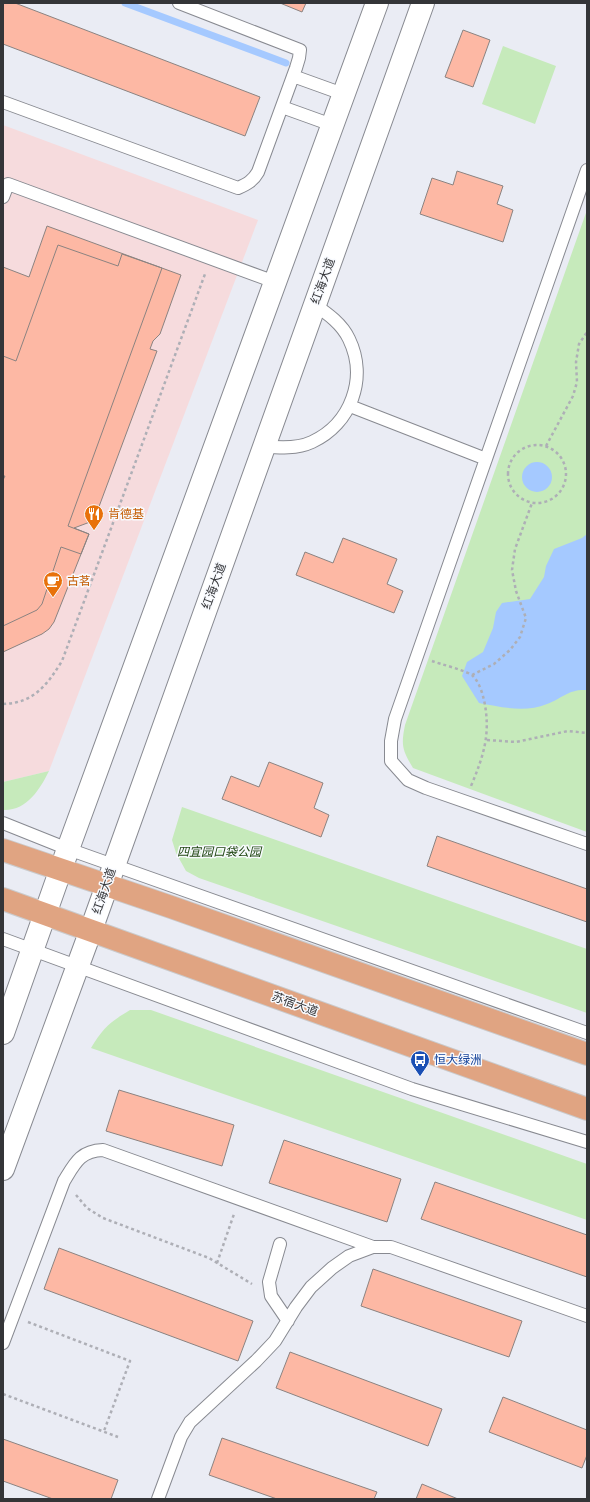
<svg xmlns="http://www.w3.org/2000/svg" width="590" height="1502" font-family="Bitter,'Noto Sans SC',serif">
  <style>
    .commercial { fill: #f6dbdd }
    .green { fill: #c6eabb }
    .water { fill: #a5c9ff }
    .lines { fill: none; stroke-linecap: round; stroke-linejoin: round }
    .stream { stroke: #a5c9ff; stroke-width: 7 }
    .building { fill: #fdb8a4; stroke: #8b8381 }
    .lane-casing { stroke: #888a91; stroke-width: 14 }
    .secondary-casing { stroke: #888a91; stroke-width: 24 }
    .primary-casing { stroke: #cacacb; stroke-width: 24 }
    .path { stroke: #aeafb6; stroke-width: 2.5; stroke-dasharray: 3 3; stroke-linecap: butt }
    .lane { stroke: #fff; stroke-width: 12 }
    .secondary { stroke: #fff; stroke-width: 22 }
    .primary { stroke: #e0a482; stroke-width: 22 }
    .labels { text-anchor: middle; stroke-width: 3; stroke-linejoin: round; paint-order: stroke }
    .street-label { font-size: 12px; fill: #343538; stroke: #f8fafe }
    .food-label { font-size: 12px; fill: #c56008; stroke: #f8fafe; text-anchor: start }
    .park-label { font-size: 12px; font-style: italic; fill: #204712; stroke: #f8fafe }
    .transit-label { font-size: 12px; fill: #164399; stroke: #f8fafe; text-anchor: start }
  </style>
  <rect width="100%" height="100%" fill="#eaecf4"/>
  <path class="commercial" d="M3,125l255,95 -209,551 -46,11z"/>
  <path class="green" d="M503,46l53,20 -21,58 -53,-20z
    M587,210v622l-174,-64c-11,-18 -12,-23 -8,-43z
    M49,771c-9,18 -22,40 -46,39v-28z
    M182,807l405,142v64l-388,-135 -13,-7 -10,-18 -4,-13z
    M130,1010h21l436,154v56l-496,-172c12,-20 19,-26 39,-38z"/>
  <path class="water" d="M522 477a15 15 0 1 1 30 0a15 15 0 1 1-30 0Z
    M587,534v156c-19,-1 -24,8 -40,14 -22,9 -46,3 -68,-1l-17,-27 5,-14 16,-10 10,-24 3,-16 6,-9 28,-4 14,-22 2,-11 8,-17 28,-11z"/>
  <g class="lines">
    <path class="stream" d="M125,3l161,60"/>
  </g>
  <path class="building" d="M3,3h12l245,94 -15,39 -242,-92z
    M280,3h26l-4,9z
    M463,30l27,10 -17,47 -28,-10z
    M457,171l46,15 -6,18 16,6 -10,32 -83,-28 12,-36 21,7z
    M47,226l134,49 -21,59 -7,7 -3,8 7,2 -60,161 -7,10 -16,6 15,6 -35,88 -5,7 -7,5 -39,18v-385l26,10z
    M58,245l60,21 4,-12 40,14 -94,258 21,8 -8,20 -20,-7 -19,57 -5,6 -34,16v-146l2,-4h-2v-120l13,5z
    M343,538l54,21 -10,25 16,7 -9,22 -98,-38 9,-23 28,11z
    M269,762l54,21 -9,25 15,7 -8,22 -99,-38 9,-23 28,11z
    M437,836l150,53v33l-160,-56z
    M119,1090l115,35 -12,41 -116,-35z
    M284,1140l117,39 -14,43 -118,-39z
    M435,1182l152,53v42l-166,-58z
    M59,1248l194,73 -15,40 -194,-72z
    M373,1269l149,52 -13,36 -148,-51z
    M290,1352l152,57 -14,37 -152,-58z
    M503,1397l84,33v25l-5,13 -93,-36z
    M222,1438l155,54 -3,7h-97l-68,-24z
    M3,1439l115,41 -7,19h-58l-50,-18z
    M422,1484l36,15h-42z"/>
  <g class="lines">
    <g class="lane-casing">
      <path id="lane" d="M293,76l50,18
        M3,102l235,86c9,-4 15,-7 20,-16l38,-104 3,-10 1,-8 -121,-47
        M282,107l50,18
        M587,170l-192,549 -4,22v20l17,19 18,8 161,56
        M3,197l5,-13 267,98
        M350,406l136,53
        M264,446c16,2 33,3 48,-4 39,-18 56,-64 37,-103 -7,-15 -21,-25 -34,-34
        M3,823l65,26 519,184
        M3,939l409,150 175,53
        M280,1244l-11,38 2,14 17,25
        M3,1343l61,-162c11,-18 16,-30 39,-31l270,97
        M158,1499l23,-62 9,-15 66,-61 19,-20 21,-34 15,-20 21,-19 17,-12 24,-9h18l196,69"/>
    </g>
    <g class="secondary-casing">
      <path id="secondary" d="M3,1033l65,-184 309,-846
        M3,1169l88,-239 332,-927"/>
    </g>
    <g class="primary-casing">
      <path id="primary" d="M3,850l168,57 416,147
        M3,899l584,210"/>
    </g>
    <path class="path" d="M508 474a29 29 0 1 1 58 0a29 29 0 1 1-58 0Z
      M546,446l27,-50 4,-14 -1,-20 3,-18 8,-12
      M432,661c8,3 36,10 41,15 6,6 9,16 11,24 7,33 0,55 -13,86
      M472,675l22,-11 16,-14 10,-13 6,-19 -10,-27 -4,-21 3,-21 17,-46
      M3,704c31,-1 44,-19 59,-43l143,-387
      M487,740l29,2 52,-11 19,2
      M76,1195l11,13 16,10 106,40 43,26
      M217,1263l17,-49
      M28,1322l102,39 -26,70
      M3,1394l115,43"/>
    <use href="#lane" class="lane"/>
    <use href="#secondary" class="secondary"/>
    <use href="#primary" class="primary"/>
  </g>
  <defs>
    <g id="restaurant-pin" transform="scale(1)"><path d="M0 17L-7.5 6A9.5 9.5 0 1 1 7.5 6Z" fill="#e8710a" stroke="#f8fafe"/><path d="M-5-6h1v4h1v-4h1v4h1v-4h1v5L-1.5 .5V6h-2V.5L-5-1ZM5-6V6H3V1.5H1.5Q1.5-4 5-6Z" fill="#fff"/></g>
    <g id="cafe-pin" transform="scale(1)"><path d="M0 17L-7.5 6A9.5 9.5 0 1 1 7.5 6Z" fill="#e8710a" stroke="#f8fafe"/><path d="M-5.5-4.5H6V0H3Q3 3.5 0 3.5H-2.5Q-5.5 3.5-5.5 0ZM3-3.2v2h1.7v-2ZM-6 4.5H4V6H-6Z" fill="#fff"/></g>
    <g id="bus-pin" transform="scale(1)"><path d="M0 17L-7.5 6A9.5 9.5 0 1 1 7.5 6Z" fill="#1a4fb4" stroke="#f8fafe"/><path d="M-5-6H5V4H4V6H2V4H-2V6H-4V4H-5ZM-3.5-4V0h7V-4ZM-3.5 1.2v1.5H-2V1.2ZM2 1.2v1.5H3.5V1.2Z" fill="#fff"/></g>
  </defs>
  <g fill-rule="evenodd">
    <use href="#restaurant-pin" x="94" y="514"/>
    <use href="#cafe-pin" x="53" y="581"/>
    <use href="#bus-pin" x="420" y="1060"/>
  </g>
  <g class="labels">
    <g class="street-label">
      <text transform="translate(323 281) rotate(-70)" y="4">红海大道</text>
      <text transform="translate(214 586) rotate(-70)" y="4">红海大道</text>
      <text transform="translate(104 891) rotate(-71)" y="4">红海大道</text>
      <text transform="translate(295 1004) rotate(20)" y="4">苏宿大道</text>
    </g>
    <g class="food-label">
      <text x="108" y="518">肯德基</text>
      <text x="67" y="585">古茗</text>
    </g>
    <g class="park-label">
      <text x="219" y="856">四宜园口袋公园</text>
    </g>
    <g class="transit-label">
      <text x="434" y="1064">恒大绿洲</text>
    </g>
  </g>
  <rect width="590" height="1502" fill="none" stroke="#343538" stroke-width="8"/>
</svg>
